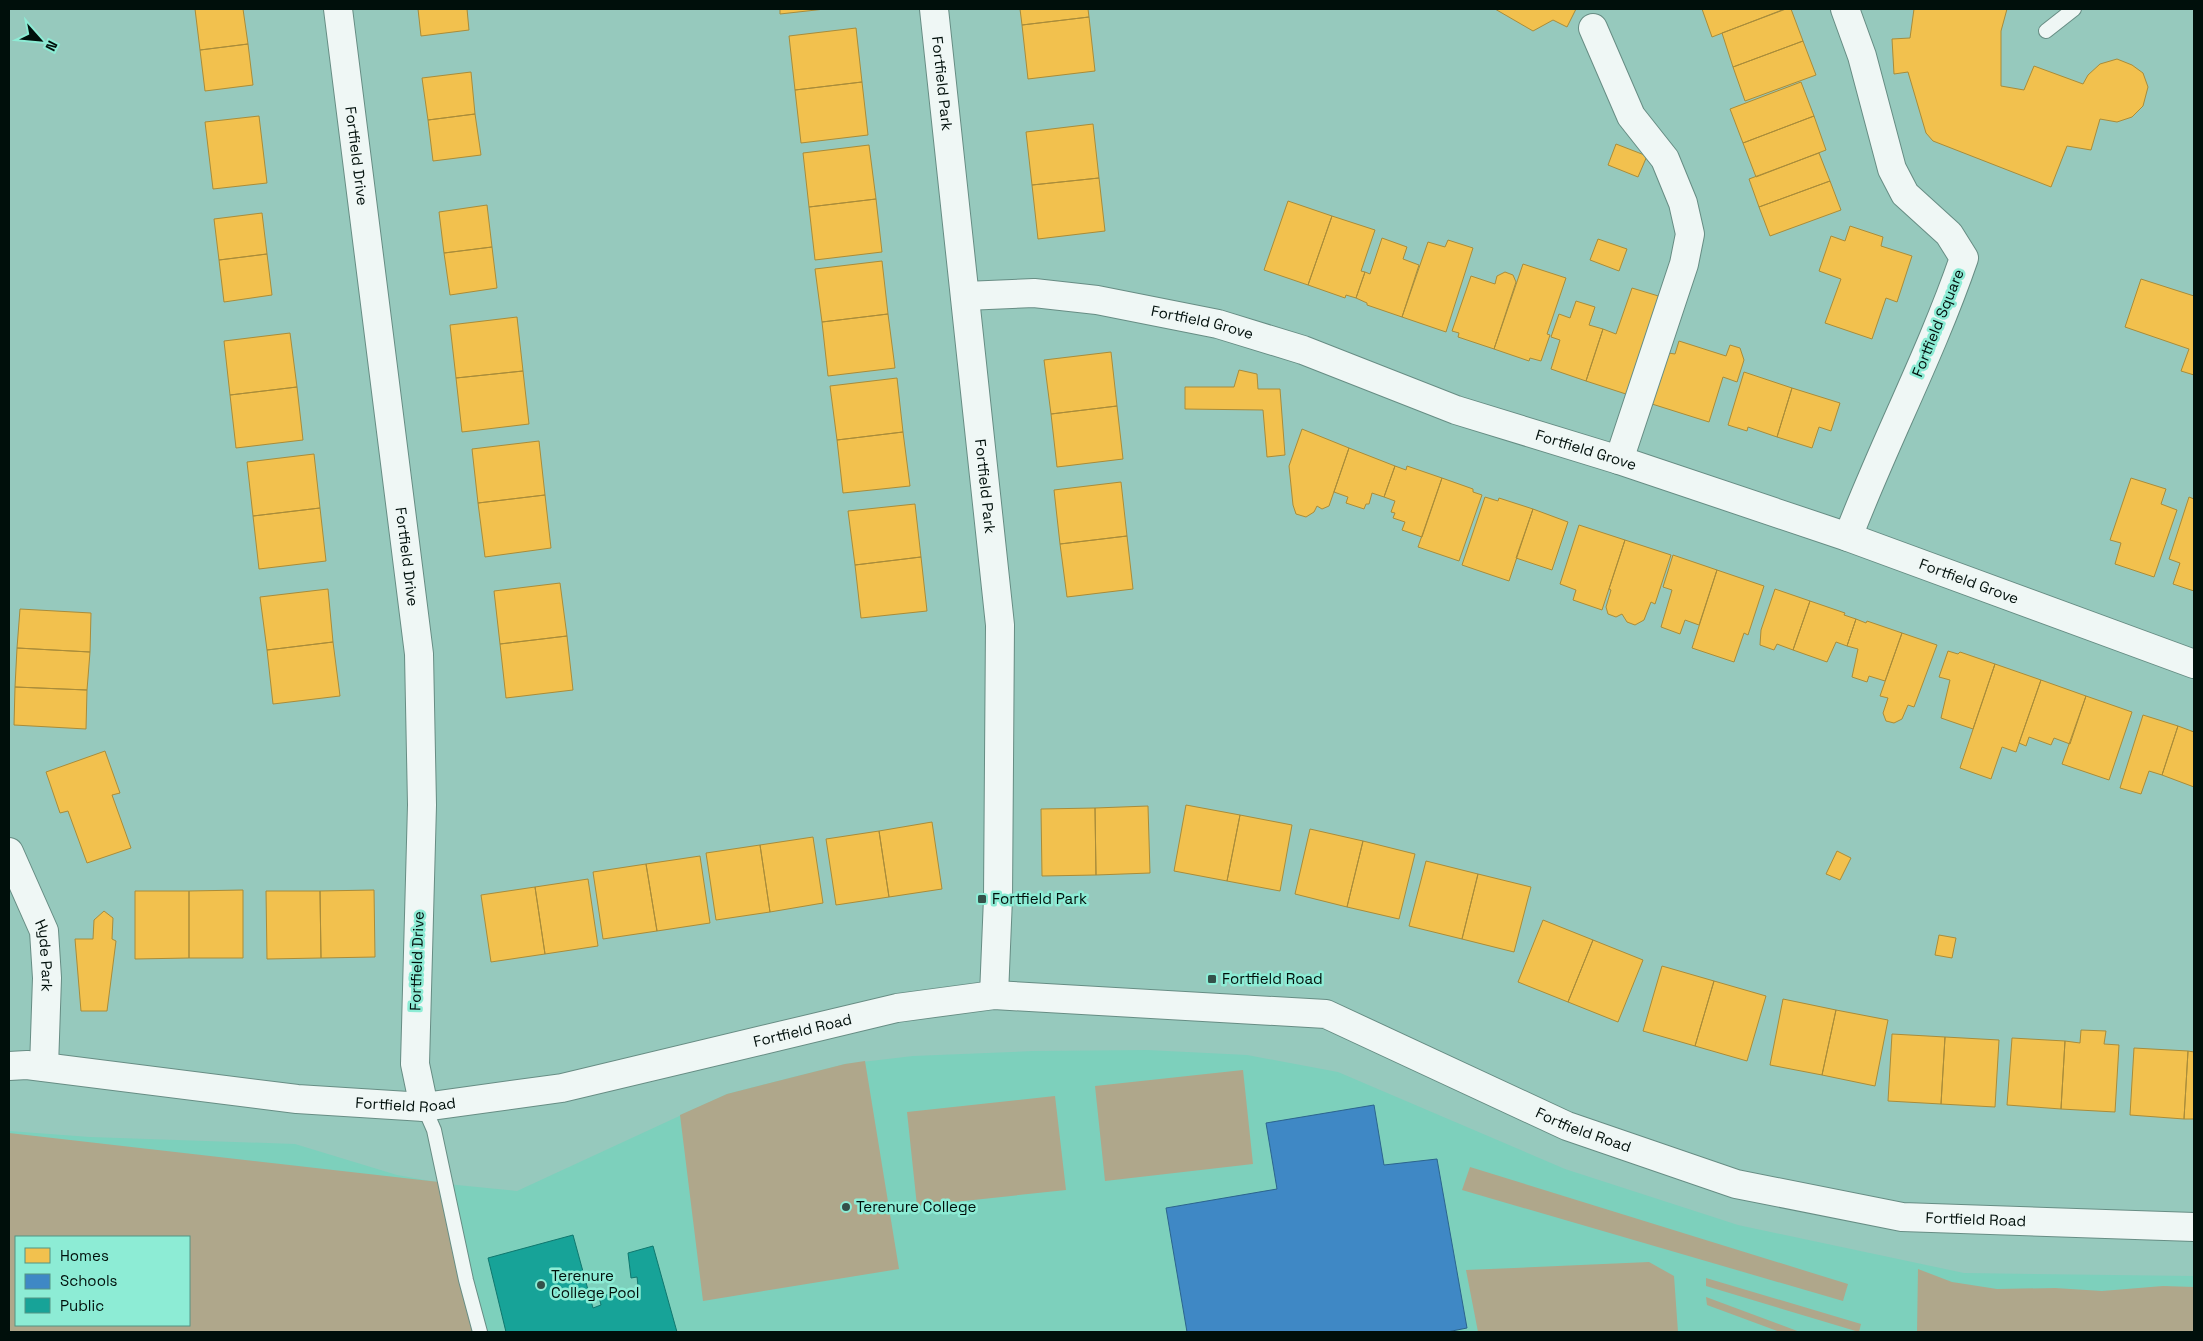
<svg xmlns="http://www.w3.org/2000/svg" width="2203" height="1341" font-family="'Space Grotesk',sans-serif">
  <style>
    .built { fill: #7dd0bc; fill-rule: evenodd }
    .green { fill: #afa78b; fill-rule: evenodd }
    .homes { fill: #f2c14e; stroke: #a98c3a }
    .schools { fill: #3f88c5; stroke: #2c648d }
    .public { fill: #17a398; stroke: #10776e }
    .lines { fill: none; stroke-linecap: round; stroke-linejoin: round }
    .service-casing { stroke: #678d84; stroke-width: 16 }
    .minor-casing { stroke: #678d84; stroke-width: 30 }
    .tertiary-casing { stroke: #678d84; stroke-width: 30 }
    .service { stroke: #eff7f5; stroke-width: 14 }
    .minor { stroke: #eff7f5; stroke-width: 28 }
    .tertiary { stroke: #eff7f5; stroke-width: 28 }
    .poi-dot { fill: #345049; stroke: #8decd5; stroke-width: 2 }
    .labels { text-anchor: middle; stroke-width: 5; stroke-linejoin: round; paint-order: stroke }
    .street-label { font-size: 15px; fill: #000f0b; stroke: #8decd5 }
    .poi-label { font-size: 15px; fill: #000f0b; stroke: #8decd5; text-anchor: start }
  </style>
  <rect width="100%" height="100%" fill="#96c9bd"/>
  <path class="built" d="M1147,1050l100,5 91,17 227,97 173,56 226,48 230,3v56h-2185v-201l81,6 205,7 102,31 50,9 70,7 210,-97 118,-30 68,-8 120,-5zM16,1237h173v88h-173z"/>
  <path class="green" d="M865,1061l34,208 -196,32 -23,-186 47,-21 118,-30z
    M1243,1070l10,94 -148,17 -10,-95z
    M1055,1096l11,94 -149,16 -10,-94z
    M9,1133l430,49 33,150h-463zM16,1237h173v88h-173z
    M1470,1167l378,117 -5,17 -381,-111z
    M1649,1262l25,14 4,56h-200l-12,-62z
    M1918,1269l34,13 45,7 58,-1 47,3 61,-5 31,1v45h-277z
    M1706,1278l155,46 -2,8 -153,-46z
    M1706,1297l94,35h-20l-73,-27z"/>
  <path class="homes" d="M195,9h48l5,35 -48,6z
    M418,9h49l2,21 -48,6z
    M780,9h45l-45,5z
    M1020,9h68l1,8 -67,8z
    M1495,9h81l-9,18 -14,-7 -20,11z
    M1702,9h80v1l-70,27z
    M1791,9l12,32 -70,26 -11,-34 64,-24z
    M1914,9h93l-6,22v55l23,4 10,-24 49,18 5,-9 12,-11 17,-5 15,6 11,8 5,14 -5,19 -11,11 -15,5 -17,-3 -9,31 -24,-4 -16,41 -118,-46 -7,-8 -18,-61 -14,2 -2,-35 18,-1z
    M1089,17l6,54 -67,8 -6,-54z
    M856,28l6,54 -67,8 -6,-54z
    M1803,41l13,34 -71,26 -12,-34z
    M248,44l5,41 -48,6 -5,-41z
    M471,72l4,42 -47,6 -6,-42z
    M862,82l6,53 -67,8 -6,-53z
    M1801,82l13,34 -71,27 -13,-34z
    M475,114l6,41 -48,6 -5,-41z
    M259,116l8,67 -54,6 -8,-67z
    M1814,116l12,34 -70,27 -13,-34z
    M1093,124l6,54 -67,7 -6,-53z
    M1616,144l31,12 -9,21 -30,-12z
    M869,145l7,54 -67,8 -6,-54z
    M1819,153l11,28 -71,26 -10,-28z
    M1099,178l6,53 -67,8 -6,-54z
    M1830,181l11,29 -71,26 -11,-29z
    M876,199l6,53 -67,8 -6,-53z
    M1288,201l44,15 -24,69 -44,-15z
    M487,205l5,42 -48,6 -5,-41z
    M262,213l5,41 -48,6 -5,-41z
    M1332,216l43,14 -14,41 4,1 -9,26 -10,-3 -1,3 -37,-13z
    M1850,226l33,11 -2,9 31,10 -15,46 -11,-4 -14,41 -47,-16 16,-44 -22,-8 12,-35 14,5z
    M1382,238l25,9 -4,12 16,6 -17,52 -35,-12v-2l-11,-5 9,-26 5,2z
    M1598,239l29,10 -8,22 -29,-11z
    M1448,240l25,8 -27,84 -44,-15 26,-75 17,5z
    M492,247l5,41 -47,7 -6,-42z
    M267,254l5,41 -48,7 -5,-42z
    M882,261l6,53 -66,8 -7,-53z
    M1523,264l43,14 -19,56 3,1 -9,26 -11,-3 -1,3 -35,-12z
    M1505,272l8,3 3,7 -22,67 -36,-12 1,-4 -7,-2 19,-55 24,8 2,-8z
    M2141,279l53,17v79l-13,-4 8,-22 -64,-22z
    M1632,288l33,10 -33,98 -46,-15 17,-52 13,5z
    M1576,301l19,6 -6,18 14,4 -17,52 -35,-12 9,-29 -9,-3 8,-23 11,4z
    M888,314l7,54 -67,8 -6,-54z
    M517,317l6,54 -67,7 -6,-53z
    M290,333l7,54 -67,8 -6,-54z
    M1679,341l47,15 4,-11 10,3 4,12 -7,22 -14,-5 -14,45 -57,-18 10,-52 13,2z
    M1111,352l6,54 -66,8 -7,-54z
    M1239,370l18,4 1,15h22l5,66 -18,2 -4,-47 -78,-1v-22h49z
    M523,371l6,53 -67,8 -6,-54z
    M1744,372l48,16 -15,49 -29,-10 -1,4 -19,-6z
    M897,378l6,54 -66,8 -7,-54z
    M297,387l6,53 -67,8 -6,-53z
    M1792,388l48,15 -9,28 -12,-4 -7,21 -35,-11z
    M1117,406l6,53 -66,8 -6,-53z
    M1302,429l47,19 -20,58 -7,3 -5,-3 -3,6 -8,5 -10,-3 -3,-9 -4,-39z
    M903,432l7,54 -67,7 -6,-53z
    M539,441l6,54 -67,8 -6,-54z
    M1349,448l46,18 -11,31 -12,-4 -3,11h-3l-2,5 -18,-6 2,-6 -14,-5z
    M314,454l6,54 -67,8 -6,-54z
    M1395,466l11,4 1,-4 35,12 -20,59 -20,-7 3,-8 -12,-4 2,-5 -4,-1 4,-11 -11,-4z
    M1442,478l31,11v3l9,3 -23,66 -41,-14z
    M2131,478l35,11 -5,15 16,6 -23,67 -39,-13 6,-21 -11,-3z
    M1121,482l6,54 -67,8 -6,-54z
    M545,495l6,53 -66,9 -7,-54z
    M1485,497l13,4 1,-3 34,11 -24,72 -47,-16z
    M2189,497l5,2v92l-21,-7 7,-21 -11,-4z
    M915,504l6,53 -66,8 -7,-54z
    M320,508l6,53 -67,8 -6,-53z
    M1533,509l35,13 -16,48 -36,-12z
    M1579,525l46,15 -23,70 -29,-10 3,-10 -16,-6z
    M1127,536l6,53 -66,8 -7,-53z
    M1625,540l46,15 -16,49 -4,-2 -7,18 -9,5 -8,-3 -5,-8 -6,3 -8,-3 -2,-7 5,-17 -2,-1z
    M1673,555l44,15 -18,55 -14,-5 -5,14 -19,-7 11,-37 -9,-3z
    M921,557l6,54 -66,7 -6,-53z
    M1717,570l47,16 -16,49 -4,-2 -10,29 -42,-14z
    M560,583l7,53 -67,8 -6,-53z
    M328,589l5,53 -66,8 -7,-53z
    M1775,589l35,12 -17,49 -16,-6 -3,6 -14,-5 1,-15z
    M1810,601l35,12 -1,2 12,4 -9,27 -11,-4 -9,20 -34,-12z
    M20,609l71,4 -1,39 -73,-4z
    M1856,619l10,4 1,-2 35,12 -17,48 -16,-5 -2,6 -15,-5 6,-28 -11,-3z
    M1902,633l35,12 -23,62 -6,-2 -6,14 -8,4 -8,-2 -3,-8 5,-15 -8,-2z
    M567,636l6,54 -67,8 -6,-54z
    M333,642l7,54 -67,8 -6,-54z
    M17,648l73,4 -3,38 -72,-3z
    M1948,651l10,3 2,-2 35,12 -22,65 -32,-11 9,-38 -11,-3z
    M1995,664l46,16 -25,72 -14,-5 -11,32 -31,-11z
    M2041,680l45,16 -16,48 -16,-6 -3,7 -22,-8 -3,9 -7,-3z
    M15,687l72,3 -1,39 -72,-4z
    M2086,696l46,16 -23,68 -47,-16z
    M2143,715l35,11 -16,49 -13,-4 -8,23 -21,-6z
    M2178,726l16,6v55l-32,-12z
    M105,751l15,42 -8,2 19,53 -44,15 -19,-52 -8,2 -14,-41z
    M1186,805l54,10 -13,66 -53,-10z
    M1148,806l2,67 -54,2 -1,-67z
    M1095,808l1,67 -54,1 -1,-67z
    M1240,815l52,10 -12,66 -53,-10z
    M932,822l10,67 -53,8 -10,-66z
    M1310,829l53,12 -16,66 -52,-13z
    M879,831l10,66 -53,8 -10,-66z
    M813,837l10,66 -53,9 -10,-67z
    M1363,841l52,13 -16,65 -52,-12z
    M760,845l10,67 -54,8 -10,-67z
    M1837,851l14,7 -11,22 -14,-6z
    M700,856l10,67 -53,8 -11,-67z
    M1426,861l52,13 -16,65 -53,-13z
    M646,864l11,67 -54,8 -10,-67z
    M1478,874l53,13 -17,65 -52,-13z
    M588,879l10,67 -53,8 -10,-67z
    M535,887l10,67 -54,8 -10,-67z
    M243,890v68h-54v-67z
    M374,890l1,67 -54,1 -1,-67z
    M135,891h54v67l-54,1z
    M266,891h54l1,67 -54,1z
    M104,911l9,7 -1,21 4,2 -9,70h-26l-6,-72h18l1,-19z
    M1543,920l50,20 -25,62 -50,-20z
    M1939,935l17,3 -4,20 -17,-3z
    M1593,940l50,20 -25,62 -50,-20z
    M1662,966l52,15 -19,65 -52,-15z
    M1714,981l52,15 -19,65 -52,-15z
    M1783,999l53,11 -14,65 -52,-10z
    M1836,1010l52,10 -13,66 -53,-11z
    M2081,1030l25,1 -2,13 15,1 -4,67 -54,-3 4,-68 15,2z
    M1892,1034l53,3 -4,67 -53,-3z
    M1945,1037l54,3 -4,67 -54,-3z
    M2012,1038l53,3 -4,68 -54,-4z
    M2134,1048l54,3 -4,68 -54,-4z
    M2188,1051l6,1v67h-10z"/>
  <path class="schools" d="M1374,1105l10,60 53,-6 30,169 -20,4h-260l-21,-124 111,-19 -11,-66z"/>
  <path class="public" d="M573,1235l20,73 8,-3 -2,-8 18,-5 2,8 20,-5 -2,-18 -6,1 -3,-25 25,-7 24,86h-171l-18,-74z"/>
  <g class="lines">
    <g class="service-casing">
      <path id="service" d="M2046,31l28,-22
        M424,1107l10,23 32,150 14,52"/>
    </g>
    <g class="minor-casing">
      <g id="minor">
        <path id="s1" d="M338,9l81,645 3,151 -7,259 9,43"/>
        <path id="s2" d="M934,9l66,616 -2,273 -4,97"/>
        <path d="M1845,9l17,47 30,113 13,25 44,40 15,24c-33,96 -80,185 -116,279"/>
        <path d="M1593,28l38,88 34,43 18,44 7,31 -6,30 -65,196"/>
        <path id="s3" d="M965,296l69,-3 63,7 121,24 85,26 153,60 163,50 229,77 346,127"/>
        <path id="s4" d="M9,852l35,79 3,47 -3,89"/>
      </g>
    </g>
    <g class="tertiary-casing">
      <g id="tertiary">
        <path id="s5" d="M9,1066l18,-1 270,34 127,8 138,-19 335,-80 97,-13 332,19 241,112 169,58 166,33 292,10"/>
      </g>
    </g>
    <use href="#service" class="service"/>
    <use href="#minor" class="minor"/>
    <use href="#tertiary" class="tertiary"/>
  </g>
  <g class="poi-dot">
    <rect x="977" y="894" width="10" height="10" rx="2.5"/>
    <rect x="1207" y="974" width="10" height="10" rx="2.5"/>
    <circle cx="846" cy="1207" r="5"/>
    <circle cx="541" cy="1285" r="5"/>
  </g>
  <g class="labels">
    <g class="street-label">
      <text dy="5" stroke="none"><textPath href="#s2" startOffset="75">Fortfield Park</textPath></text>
      <text dy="5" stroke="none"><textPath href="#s1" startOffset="148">Fortfield Drive</textPath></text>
      <text dy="5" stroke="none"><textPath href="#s3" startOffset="240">Fortfield Grove</textPath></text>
      <text transform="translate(1938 323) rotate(-68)" y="5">Fortfield Square</text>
      <text dy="5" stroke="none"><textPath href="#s3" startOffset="645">Fortfield Grove</textPath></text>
      <text dy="5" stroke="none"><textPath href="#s2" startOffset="480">Fortfield Park</textPath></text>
      <text dy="5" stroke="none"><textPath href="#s1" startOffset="552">Fortfield Drive</textPath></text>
      <text dy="5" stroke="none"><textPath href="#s3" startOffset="1050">Fortfield Grove</textPath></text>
      <text dy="5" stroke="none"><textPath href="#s4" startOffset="111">Hyde Park</textPath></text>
      <text transform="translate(417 961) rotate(-88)" y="5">Fortfield Drive</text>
      <text dy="5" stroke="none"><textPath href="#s5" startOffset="804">Fortfield Road</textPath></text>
      <text dy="5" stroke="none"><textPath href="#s5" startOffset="399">Fortfield Road</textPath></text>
      <text dy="5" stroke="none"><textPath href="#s5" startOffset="1614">Fortfield Road</textPath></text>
      <text dy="5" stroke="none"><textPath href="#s5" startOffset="2019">Fortfield Road</textPath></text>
    </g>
    <g class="poi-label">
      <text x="992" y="904">Fortfield Park</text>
      <text x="1222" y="984">Fortfield Road</text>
      <text x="856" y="1212">Terenure College</text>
      <text x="551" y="1281">Terenure<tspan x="551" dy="17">College Pool</tspan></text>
    </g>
  </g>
  <rect width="2203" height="1341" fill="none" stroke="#000f0b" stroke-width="20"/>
  <rect x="15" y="1236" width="175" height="90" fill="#8decd5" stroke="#559484"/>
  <rect x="25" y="1248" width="25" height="15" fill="#f2c14e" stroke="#559484"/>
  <text x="60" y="1261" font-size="15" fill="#000f0b">Homes</text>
  <rect x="25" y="1274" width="25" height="15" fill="#3f88c5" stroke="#559484"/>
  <text x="60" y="1286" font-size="15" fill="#000f0b">Schools</text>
  <rect x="25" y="1298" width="25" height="15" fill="#17a398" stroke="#559484"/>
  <text x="60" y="1311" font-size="15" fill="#000f0b">Public</text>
  <g transform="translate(40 40) rotate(117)" stroke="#8decd5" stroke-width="4" paint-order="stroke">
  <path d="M0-4L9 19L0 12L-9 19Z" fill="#000f0b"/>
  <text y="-8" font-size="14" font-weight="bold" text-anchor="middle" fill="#000f0b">N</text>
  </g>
</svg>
